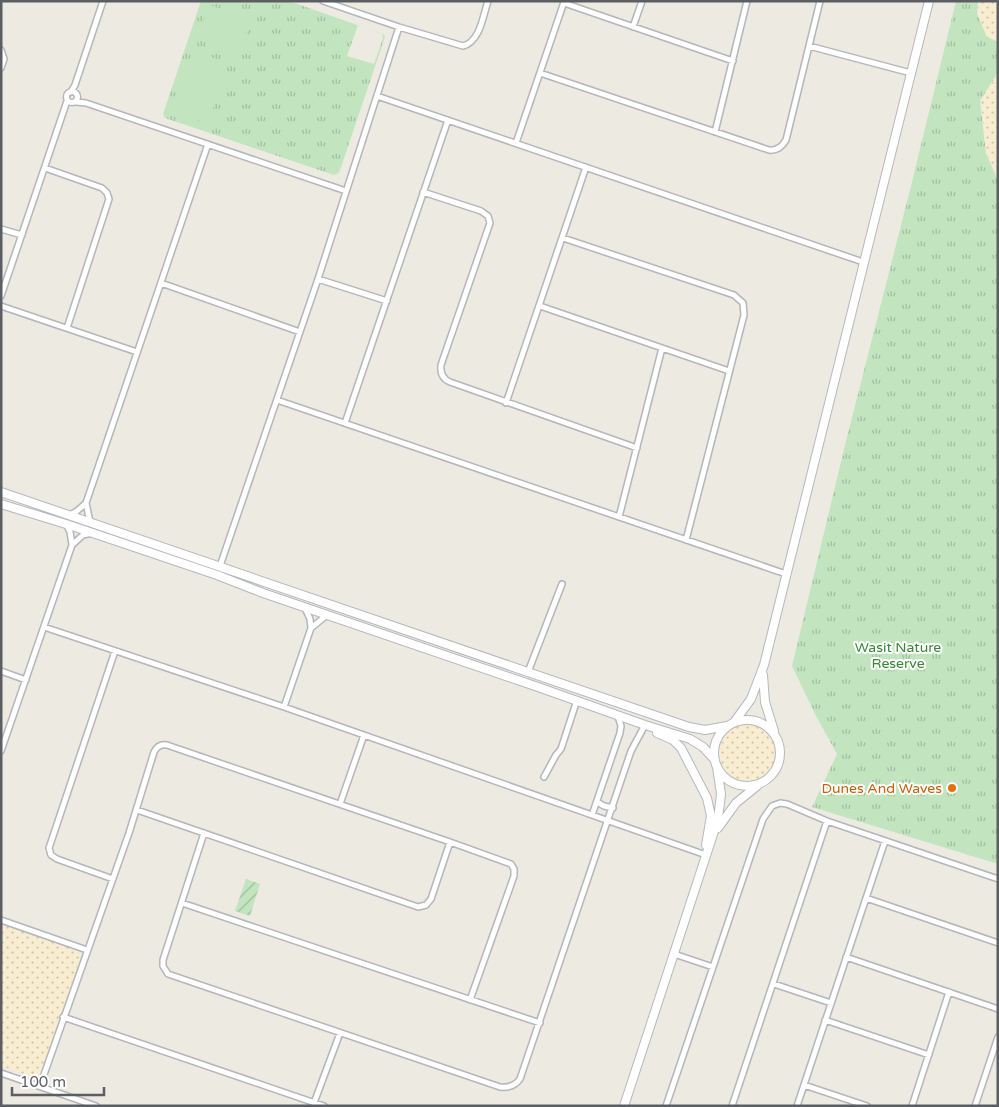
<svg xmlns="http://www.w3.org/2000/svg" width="999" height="1107" font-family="'Varela Round',sans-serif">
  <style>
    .grass { fill: url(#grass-tufts); fill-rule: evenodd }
    .sand { fill: url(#sand-dots) }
    .garden { fill: url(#garden-furrows) }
    .pitch { fill: #c2e5bf }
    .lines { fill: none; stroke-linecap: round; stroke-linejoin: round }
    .minor-casing { stroke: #b3b6ba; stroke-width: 8 }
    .secondary-casing { stroke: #b4b8bd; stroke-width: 10 }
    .minor { stroke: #fff; stroke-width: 5 }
    .secondary { stroke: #fff; stroke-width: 8 }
    .food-dot { fill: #e8710a; stroke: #fff; stroke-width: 2 }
    .labels { text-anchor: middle; stroke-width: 4; stroke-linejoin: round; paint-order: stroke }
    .park-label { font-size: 14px; fill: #3a8637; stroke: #fff }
    .food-label { font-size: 14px; fill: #c56008; stroke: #fff; text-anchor: end }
  </style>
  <defs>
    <pattern id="grass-tufts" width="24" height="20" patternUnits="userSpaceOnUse" patternTransform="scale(1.25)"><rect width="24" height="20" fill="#c2e5bf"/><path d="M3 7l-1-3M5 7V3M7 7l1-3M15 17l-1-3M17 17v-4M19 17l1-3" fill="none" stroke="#a1bd9f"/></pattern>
    <pattern id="sand-dots" width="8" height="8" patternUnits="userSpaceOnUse" patternTransform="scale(1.25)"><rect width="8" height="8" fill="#f9edd1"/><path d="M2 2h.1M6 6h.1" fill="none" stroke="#cdc3ad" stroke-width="1.8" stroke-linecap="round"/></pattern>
    <pattern id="garden-furrows" width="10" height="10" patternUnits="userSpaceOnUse" patternTransform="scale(1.25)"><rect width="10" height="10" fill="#c2e5bf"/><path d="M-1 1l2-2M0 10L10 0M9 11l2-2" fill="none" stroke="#a1bd9f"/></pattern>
  </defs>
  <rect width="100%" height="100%" fill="#edeae2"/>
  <path class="grass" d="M201,1h88l94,33 2,3 -46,136 -5,2 -169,-57 -2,-4zM358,25l24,9 1,4 -9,26 -27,-8z
    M956,1h22l-1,13 10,23 11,5v30l-18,29 6,52 12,28v683l-186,-57 25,-53 -21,-38 -24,-50 54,-225 64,-251z"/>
  <path class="sand" d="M978,1h20v40l-11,-4 -9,-23z
    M998,73v106l-12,-26 -5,-52z
    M719 753a28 28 0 1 1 56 0a28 28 0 1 1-56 0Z
    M1,924l76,25 3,10 -39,114 -8,4 -32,-11z"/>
  <path class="garden" d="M246,879l14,5 -10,32 -15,-5z"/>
  <path class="pitch" d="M209,5l42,14 -11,34 -43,-14z
    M192,51l36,12 -20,61 -36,-13z"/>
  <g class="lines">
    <g class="minor-casing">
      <path id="minor" d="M323,1l76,26 64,19c17,-4 20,-30 25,-45
        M564,3l169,58
        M633,27l9,-26
        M809,46l102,27
        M1,50l3,9 -3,9
        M540,73l229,77c8,1 13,-3 17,-10l34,-139
        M66.5 97a5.5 5.5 0 1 1 11 0a5.5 5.5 0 1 1-11 0Z
        M71,92l4,-7 28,-84
        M377,96l486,166
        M76,102l10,1 260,88
        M715,132l32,-131
        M516,143l48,-141
        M45,168l57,20 5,5 2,6 -42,129
        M423,192l58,19 7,5 2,7 -49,142c-1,8 2,14 9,17l187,66
        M1,229l21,6
        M563,238l171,57 9,8 1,12 -58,225
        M318,279l69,22
        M161,283l139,49
        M1,296l66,-195
        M1,306l136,46
        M540,306l189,65
        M277,400l509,174
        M506,403l80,-236
        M345,423l103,-303
        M70,515l7,-4 9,-8
        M619,517l43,-169
        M90,522l-4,-19 122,-359
        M66,524l4,8 2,12
        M220,566l98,-287 81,-252
        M44,627l240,80 422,148
        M311,628l16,-13
        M1,671l25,9
        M528,672l34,-88
        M284,707l27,-79 -1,-9 -5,-11
        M1,751l71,-206 11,-10 9,-2
        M544,777l12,-22 5,-6 16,-49
        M597,802l7,4 9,2
        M340,804l24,-69
        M137,810l281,97 8,-2 5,-6 19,-57
        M592,815l28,-82 1,-7 -3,-10
        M204,833l-41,127v6l5,8 332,113c9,1 15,-1 20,-8l111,-328 14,-26
        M113,879l-56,-20 -6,-4 -2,-7 66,-197
        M866,898l132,45
        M182,903l358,120
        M1,920l86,30
        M674,954l39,13
        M846,957l152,52
        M774,984l57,19
        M63,1017l261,89
        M825,1020l104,35
        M1,1073l95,33
        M804,1085l63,21
        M40,1086l89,-253 25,-81c3,-6 7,-8 13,-7l283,97 61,22 3,5v7l-44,124
        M314,1103l26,-70
        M666,1106l97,-287 9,-13 8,-3 7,1 40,17 171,58
        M732,1106l95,-285
        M797,1106l88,-265
        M912,1106l37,-114
        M975,1106l23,-69"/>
    </g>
    <g class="secondary-casing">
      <path id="secondary" d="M1,492l688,235 16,3 22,-4
        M1,504l65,20 151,51 46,18 275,94 107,38 45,14 13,8 12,13
        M763,675l2,27 9,29
        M714 753a33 33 0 1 1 66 0a33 33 0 1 1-66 0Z
        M735,721l16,-22 13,-34 165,-664
        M657,733l16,7 8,8 26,50 4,18 -5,29
        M718,828l18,-25 21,-17
        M624,1106l94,-287 3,-25 -4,-27"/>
    </g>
    <use href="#minor" class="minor"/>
    <use href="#secondary" class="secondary"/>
  </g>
  <circle class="food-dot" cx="952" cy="788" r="5"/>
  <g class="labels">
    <g class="park-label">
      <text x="898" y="652">Wasit Nature<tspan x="898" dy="16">Reserve</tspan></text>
    </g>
    <g class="food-label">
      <text x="942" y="793">Dunes And Waves</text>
    </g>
  </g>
  <rect width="999" height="1107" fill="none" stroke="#5b5f63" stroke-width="5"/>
  <path d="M12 1087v8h92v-8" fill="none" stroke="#5b5f63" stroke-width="2.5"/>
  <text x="20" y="1087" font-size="15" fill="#5b5f63" stroke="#ffffff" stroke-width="4" paint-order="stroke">100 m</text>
</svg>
